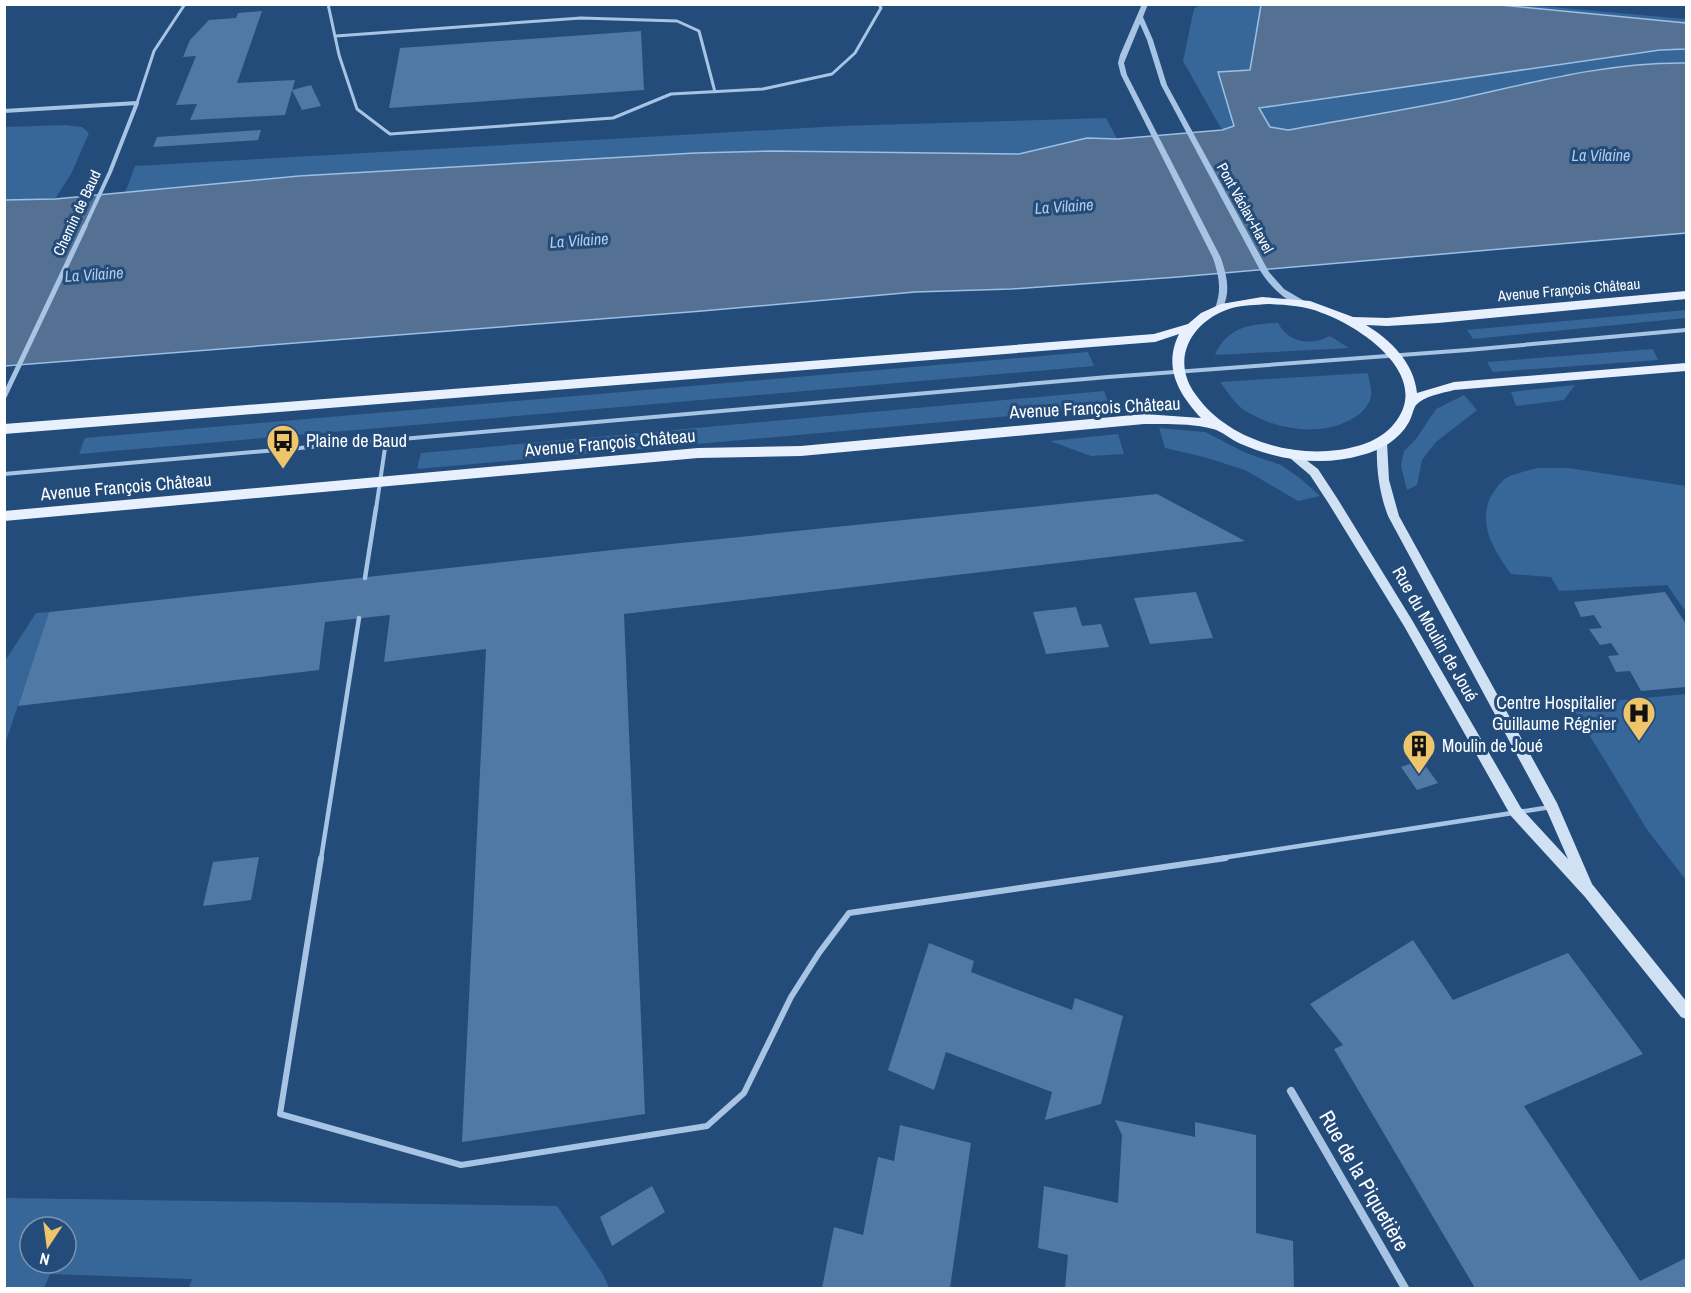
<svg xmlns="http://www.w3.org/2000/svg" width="1691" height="1293" font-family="'Archivo Narrow',sans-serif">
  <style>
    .green { fill: #376698; fill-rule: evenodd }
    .water { fill: #547193; stroke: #9bbfe5; stroke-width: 1.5 }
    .building { fill: #5079a6 }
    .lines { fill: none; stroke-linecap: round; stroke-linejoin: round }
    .service-far3 { stroke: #a7c4e5; stroke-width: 3 }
    .service-far2 { stroke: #a7c4e5; stroke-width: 4 }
    .service-far1 { stroke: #a7c4e5; stroke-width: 4.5 }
    .service { stroke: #a7c4e5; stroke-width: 6 }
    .minor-far2 { stroke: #a7c4e5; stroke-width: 4 }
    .minor-far1 { stroke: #a7c4e5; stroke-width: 5 }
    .minor { stroke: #a7c4e5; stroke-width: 8 }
    .tertiary { fill: #a7c4e5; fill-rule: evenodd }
    .secondary { fill: #d0e1f4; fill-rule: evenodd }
    .primary { fill: #e7f0fc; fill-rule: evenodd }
    .labels { text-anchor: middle; stroke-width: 6; stroke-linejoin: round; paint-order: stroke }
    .far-street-label { font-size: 15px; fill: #fff; stroke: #244c7b }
    .far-water-label { font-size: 16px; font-style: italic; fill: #b2ceec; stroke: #244c7b }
    .street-label { font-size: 18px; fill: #fff; stroke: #244c7b }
    .poi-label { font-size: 18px; fill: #fff; stroke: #244c7b; text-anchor: start }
    .near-street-label { font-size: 21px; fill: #fff; stroke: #244c7b }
  </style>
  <rect width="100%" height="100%" fill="#244c7b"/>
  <path class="green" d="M1199,5h62l-11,65 -32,2 16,54 -12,4 -39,-69 11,-52z
    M1490,5h40l156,14v4z
    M1686,49v14c-79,-1 -155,20 -233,37 -54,11 -110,20 -165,30l-18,-3 -11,-19 401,-58z
    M1106,118l11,21 -30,-1 -68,16 -248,-3 -76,2 -396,23 -174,17 10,-27 705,-40z
    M66,125l16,2 7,6 -18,41 -16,25 -50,1 -1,-73z
    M1686,310v8l-213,21 -6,-9z
    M1278,323c11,20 32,23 52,13l19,12 -134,7c12,-28 35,-31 63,-32z
    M1653,349l5,11 -165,12 -6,-10z
    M1088,352l6,14 -1015,88 6,-16z
    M1368,373c1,7 4,16 3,23 -1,8 -9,17 -16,21 -32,21 -80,13 -111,-7 -9,-6 -17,-19 -24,-28z
    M1575,385l-11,15 -48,6 -5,-14z
    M1104,391l6,16 -693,62 4,-16z
    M1464,395l13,15 -41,32 -14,18 -5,25 -10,5 -6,-24 3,-15 12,-12 20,-30z
    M1159,428l46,4 41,21 35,12 20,14 19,17 -22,5 -53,-31 -41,-13 -39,-9z
    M1118,434l6,20 -33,2 -41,-15z
    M1537,468h31l118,18v126l-19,-27 -108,6 -8,-14 -40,-3c-16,-23 -34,-49 -20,-78 4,-6 9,-14 15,-18 9,-5 22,-7 31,-10z
    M49,612l-44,132v-83l31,-48z
    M1686,694v186l-38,-49 -77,-126z
    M5,1198l552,8 47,70 5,12h-420l3,-9 -142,-5 -6,14h-39zM30,1227h36v36h-36z"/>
  <path class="water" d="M1490,4l196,19v26l-26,1 -401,58 11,19 18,3c55,-10 111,-19 165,-30 78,-17 154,-38 233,-37v170l-508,44 -167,12 -96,3 -213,19 -697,55 -1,-166 51,-1 244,-23 396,-23 76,-2 248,3 68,-16 30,1 105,-9 12,-4 -16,-54 32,-2 11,-65z"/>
  <path class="building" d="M262,11l-25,72 58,-3 -10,35 -95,5 7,-16 -21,1 20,-49 -13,1 7,-17 19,-20 27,-2 2,-5z
    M641,31l3,59 -255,18 11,-60z
    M311,85l10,21 -19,4 -10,-20z
    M261,130l-3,10 -105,7 4,-10z
    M1157,494l88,47 -621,73 21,500 -183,28 24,-493 -102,13 6,-47 -65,7 -6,48 -301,36 31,-94 573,-63z
    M1196,592l17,46 -63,6 -16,-46z
    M1665,592l21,32v63l-45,4 -11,-20 -14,1 -8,-16 11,-1 -8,-12 -11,2 -11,-16 13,-1 -8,-13 -13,2 -7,-15z
    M1076,607l6,19 19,-2 8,23 -63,7 -13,-42z
    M1421,760l17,23 -21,7 -16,-23z
    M259,857l-8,43 -48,6 10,-44z
    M1413,940l40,60 115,-47 75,101 -119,52 116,175 46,-23v30h-211l-141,-239 9,-4 -33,-41z
    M929,943l45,18 -3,11 39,15 62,23 3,-12 48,18 -22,88 -56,16 7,-28 -106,-40 -12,38 -46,-20z
    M1115,1120l80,17v-15l61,13v98l37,8 1,47h-229l3,-33 -30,-7 6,-62 74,17 4,-68z
    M900,1125l71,18 -21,145h-128l12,-61 29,8 15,-78 16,4z
    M652,1186l13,26 -53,34 -12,-29z"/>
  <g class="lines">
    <path class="service-far3" d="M328,4l11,51 18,54 33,25 223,-16 58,-24 92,-5 69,-15 23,-21 26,-45 -2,-4
      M336,36l245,-18 96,3 22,10 16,61
      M137,103l17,-52 31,-47"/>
    <path class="service-far2" d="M4,474l1104,-97 360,-27 218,-20
      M376,509l10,-68"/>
    <path class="service-far1" d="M365,578l11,-70
      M321,859l38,-241
      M1215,859l336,-52"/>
    <path class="service" d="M321,858l-41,256 181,51 246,-39 37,-33 47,-96 28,-44 30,-40 377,-55"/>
    <path class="minor-far2" d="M4,111l133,-8 -27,69 -26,56"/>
    <path class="minor-far1" d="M4,397l81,-171"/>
    <path class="minor" d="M1291,1091l114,197"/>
    <path class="tertiary" d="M1142,4h6l-5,13 10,23 14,45 102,187 15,17 22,13v4c-16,1 -37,-21 -45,-34l-100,-187 -14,-45 -7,-16 -16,39 3,12 94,183c6,18 10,34 1,52l-3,1 -4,-3c7,-18 4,-32 -2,-50l-92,-183 -3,-12 2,-8z"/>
    <path class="secondary" d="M1382,438l5,4 2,38 10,36 158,287 35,81 94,117v18l-5,-2 -96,-120 -74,-81 -107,-190 -75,-122 -19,-29 -26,-22 5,-4 4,1 25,19 19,29 75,122 109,188 47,51 -21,-48 -159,-295c-9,-24 -12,-48 -11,-74z"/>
    <path class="primary" d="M1686,291v8l-248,24 -51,3 -21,-1c25,15 48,38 51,68l37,-11 232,-19v8l-232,19c-11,3 -30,6 -38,15 -3,4 -4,12 -7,17 -10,18 -28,28 -47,33 -40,12 -84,5 -121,-11 -10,-4 -19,-13 -28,-15 -22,-6 -47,-5 -69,-5l-343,32 -103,2 -694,63v-10l694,-63 103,-2 343,-32 57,4c-23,-25 -38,-51 -22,-84l-24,8 -1151,92v-10l1150,-90 34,-10 13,-11 20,-9 41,-7 48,4 43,16 34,1zM1268,304c18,1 37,2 54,9 37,13 108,60 75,107 -14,20 -37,27 -59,30 -50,7 -112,-12 -142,-55 -27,-36 -4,-75 36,-87 11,-3 24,-3 36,-4z"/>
  </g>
  <defs>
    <g id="bus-pin" transform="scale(1.725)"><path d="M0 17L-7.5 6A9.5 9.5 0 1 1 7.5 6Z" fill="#efc56b" stroke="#244c7b"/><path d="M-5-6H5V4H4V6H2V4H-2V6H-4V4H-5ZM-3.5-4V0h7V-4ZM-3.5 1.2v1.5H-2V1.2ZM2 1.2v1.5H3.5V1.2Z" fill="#111"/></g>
    <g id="hospital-pin" transform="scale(1.725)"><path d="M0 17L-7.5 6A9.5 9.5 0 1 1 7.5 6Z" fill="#efc56b" stroke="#244c7b"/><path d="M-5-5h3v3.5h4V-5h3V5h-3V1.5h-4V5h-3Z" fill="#111"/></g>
    <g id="building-pin" transform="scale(1.725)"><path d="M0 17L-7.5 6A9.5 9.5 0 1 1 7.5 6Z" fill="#efc56b" stroke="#244c7b"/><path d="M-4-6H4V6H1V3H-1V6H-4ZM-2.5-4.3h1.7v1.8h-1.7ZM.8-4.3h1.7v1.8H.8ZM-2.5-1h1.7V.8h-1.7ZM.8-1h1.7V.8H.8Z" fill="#111"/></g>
  </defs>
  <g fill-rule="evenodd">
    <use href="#bus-pin" x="283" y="441"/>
    <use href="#hospital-pin" x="1639" y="713"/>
    <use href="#building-pin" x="1419" y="746"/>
  </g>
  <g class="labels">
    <g class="far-street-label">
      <text transform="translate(1245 208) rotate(61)" y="5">Pont Václav-Havel</text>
      <text transform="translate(77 213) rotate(-65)" y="5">Chemin de Baud</text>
      <text transform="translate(1569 290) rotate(-5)" y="5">Avenue François Château</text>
    </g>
    <g class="far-water-label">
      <text x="1601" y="161">La Vilaine</text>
      <text transform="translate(1064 206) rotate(-4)" y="6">La Vilaine</text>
      <text transform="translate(579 240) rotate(-4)" y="6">La Vilaine</text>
      <text transform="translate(94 274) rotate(-4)" y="6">La Vilaine</text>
    </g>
    <g class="street-label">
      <text transform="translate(1095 408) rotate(-3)" y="6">Avenue François Château</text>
      <text transform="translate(610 443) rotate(-5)" y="6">Avenue François Château</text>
      <text transform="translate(126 487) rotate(-5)" y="6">Avenue François Château</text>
      <text transform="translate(1435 634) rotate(60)" y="6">Rue du Moulin de Joué</text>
    </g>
    <g class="poi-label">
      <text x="306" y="447">Plaine de Baud</text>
      <text x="1616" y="709" text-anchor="end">Centre Hospitalier<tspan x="1616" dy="21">Guillaume Régnier</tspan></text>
      <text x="1442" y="752">Moulin de Joué</text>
    </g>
    <g class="near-street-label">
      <text transform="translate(1364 1181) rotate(60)" y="7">Rue de la Piquetière</text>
    </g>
  </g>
  <rect width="1691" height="1293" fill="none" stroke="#ffffff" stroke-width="12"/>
  <g transform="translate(48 1245) rotate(193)"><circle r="28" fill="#244c7b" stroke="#7c94b0" stroke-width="1.5"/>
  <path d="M0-4.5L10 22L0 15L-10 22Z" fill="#efc56b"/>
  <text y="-9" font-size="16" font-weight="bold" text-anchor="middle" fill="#ffffff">N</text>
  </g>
</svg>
